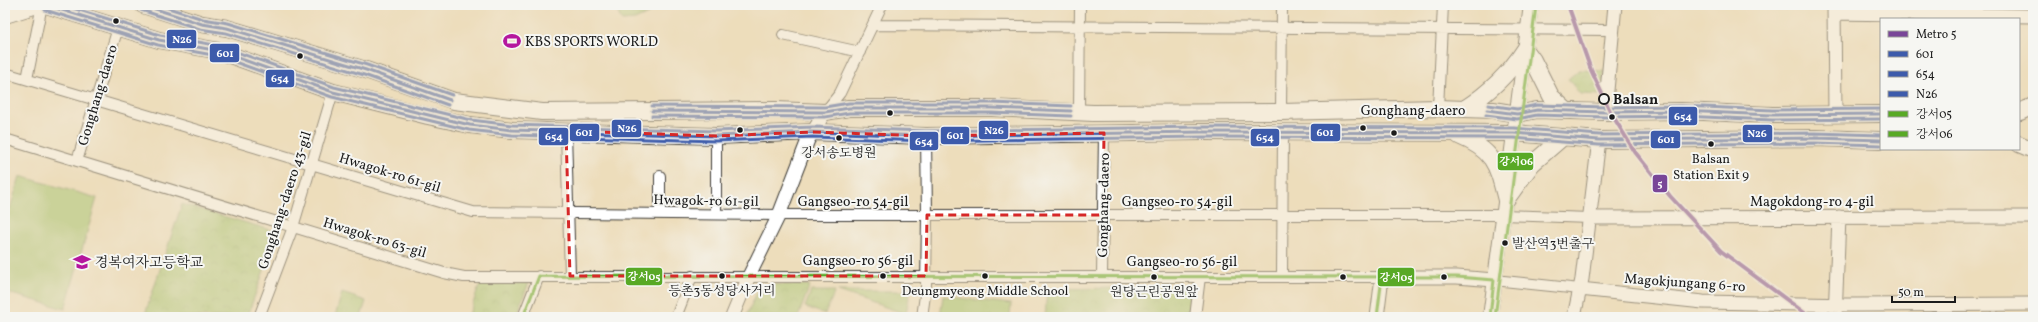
<svg xmlns="http://www.w3.org/2000/svg" width="2038" height="322" font-family="Vollkorn,'Noto Serif KR',serif">
  <style>
    .park { fill: url(#park-crowns); stroke: #5e7046 }
    .garden { fill: #a0c56f; stroke: #5e7046 }
    .lines { fill: none; stroke-linecap: round; stroke-linejoin: round }
    .minor-casing { stroke: #3b3934; stroke-width: 12 }
    .tertiary-casing { stroke: #3b3934; stroke-width: 15 }
    .secondary-casing { stroke: #3b3934; stroke-width: 16 }
    .primary-casing { stroke: #3b3934; stroke-width: 18 }
    .minor { stroke: #fff; stroke-width: 10 }
    .tertiary { stroke: #fff; stroke-width: 13 }
    .secondary { stroke: #fff; stroke-width: 14 }
    .primary { stroke: #fff; stroke-width: 16 }
    .bus-1-casing { stroke: #f6f6f2; stroke-width: 6 }
    .bus-2-casing { stroke: #f6f6f2; stroke-width: 6 }
    .bus-3-casing { stroke: #f6f6f2; stroke-width: 6 }
    .bus-4-casing { stroke: #f6f6f2; stroke-width: 6 }
    .bus-5-casing { stroke: #f6f6f2; stroke-width: 6 }
    .bus-1 { stroke: #3d5bab; stroke-width: 3 }
    .bus-2 { stroke: #3d5bab; stroke-width: 3 }
    .bus-3 { stroke: #3d5bab; stroke-width: 3 }
    .bus-4 { stroke: #58a925; stroke-width: 3 }
    .bus-5 { stroke: #58a925; stroke-width: 3 }
    .metro-1-casing { stroke: #f6f6f2; stroke-width: 7 }
    .metro-1 { stroke: #794698; stroke-width: 4 }
    .marked { fill: none; stroke: #d62828; stroke-width: 3; stroke-dasharray: 8 5; stroke-linejoin: round }
    .bus-dot { fill: #1c1c1c; stroke: #f6f6f2; stroke-width: 1.5 }
    .stop-dot { fill: #f6f6f2; stroke: #1c1c1c; stroke-width: 2 }
    .labels { text-anchor: middle; stroke-width: 4; stroke-linejoin: round; paint-order: stroke }
    .bus-label { font-size: 13px; fill: #1c1c1c; stroke: #f6f6f2 }
    .poi-label { font-size: 14px; fill: #1c1c1c; stroke: #f6f6f2; text-anchor: start }
    .street-label { font-size: 14px; fill: #1c1c1c; stroke: #f6f6f2 }
    .stop-label { font-size: 14px; font-weight: bold; fill: #1c1c1c; stroke: #f6f6f2; text-anchor: start }
    .line-badge { stroke: #f6f6f2; stroke-width: 1.5 }
    .badge-label { font-size: 11px; text-anchor: middle; font-weight: bold; fill: #fff }
  </style>
  <defs>
    <pattern id="park-crowns" width="20" height="18" patternUnits="userSpaceOnUse"><rect width="20" height="18" fill="#a0c56f"/><path d="M2 6a3 3 0 1 1 6 0M12 15a3 3 0 1 1 6 0" fill="none" stroke="#89a960"/></pattern>
  </defs>
  <rect width="100%" height="100%" fill="#f6f6f2"/>
  <filter id="ink" filterUnits="userSpaceOnUse"><feTurbulence type="fractalNoise" baseFrequency=".025" numOctaves="2"/><feDisplacementMap in="SourceGraphic" scale="8" xChannelSelector="R" yChannelSelector="G"/><feConvolveMatrix kernelMatrix="1 2 1 2 8 2 1 2 1" color-interpolation-filters="sRGB"/></filter>
  <filter id="wash" filterUnits="userSpaceOnUse"><feTurbulence type="fractalNoise" baseFrequency=".012" numOctaves="4" result="noise"/><feDisplacementMap in="SourceGraphic" scale="16" xChannelSelector="R" yChannelSelector="G"/><feGaussianBlur stdDeviation="0.9" result="paint"/><feColorMatrix in="noise" values="0 0 0 0 0 0 0 0 0 0 0 0 0 0 0 0 0 1.4 0 .05"/><feComposite in="paint" operator="in"/></filter>
  <g filter="url(#wash)">
    <rect width="100%" height="100%" fill="#edddbb"/>
    <path class="park" d="M629,5h18l3,8 -15,7 -13,1 -5,-10z
      M1579,70l25,1 -2,24 -22,-1 -12,-15z
      M182,204l96,28 -31,85h-103z
      M529,283l-14,34h-47l12,-33z
      M768,284l42,1 -12,32h-52l12,-27z
      M1191,287l-4,30h-142l2,-28z
      M811,291h24l-10,23 -20,-7z
      M342,293l24,8 -5,16 -26,-1z"/>
    <path class="garden" d="M20,176l77,22 -32,111 -60,-17v-67z
      M838,291h72l-4,23z
      M943,296l68,8 -1,13h-70z"/>
  </g>
  <g filter="url(#ink)">
    <g class="lines">
      <g class="minor-casing">
        <path id="minor" d="M873,25l739,5
          M783,35l77,17
          M5,73l468,139 306,3h724l87,3
          M27,79l15,-74
          M1438,108l5,-103
          M1079,111l1,-106
          M825,112l15,-19 42,-88
          M1281,112l1,-107
          M566,131l4,145
          M5,139l439,134 20,4h918
          M77,161l41,-133
          M660,214v-38
          M716,214v-78
          M1102,276l2,-143
          M1282,277l1,-145
          M1494,280l86,9
          M259,317l34,-90 40,-135
          M523,317l16,-41
          M676,317l16,-41
          M922,317l4,-29 1,-73 -1,-79
          M1195,317l5,-40"/>
      </g>
      <g class="tertiary-casing">
        <path id="tertiary" d="M1834,5l1,109
          M1834,13l199,3
          M1605,112l10,-107
          M1590,218l443,-1
          M1580,289l123,13 152,3 178,-1
          M732,317l17,-41 30,-61 29,-75 17,-28
          M1377,317l5,-40h75l37,3
          M1574,317l8,-38 17,-139
          M1835,317l4,-100"/>
      </g>
      <g class="secondary-casing">
        <path id="secondary" d="M1490,317l41,-312"/>
      </g>
      <g class="primary-casing">
        <path id="primary" d="M46,5l113,35 60,11 114,41 95,24 42,9 42,5 204,6 97,-4 113,4 277,-4 311,1 85,7 216,-2 66,2
          M143,5l59,19 25,4 139,42 88,31 88,11 233,-2 50,2 24,-4h143l101,5 188,-1 157,-4 55,2 24,4 20,-4 68,2 76,-1 91,4 109,-1
          M5,15l32,-10
          M1464,109c26,-17 45,-35 61,-60l8,11 18,36 15,14
          M2020,112l13,-6
          M1459,136c36,15 38,29 47,64
          M2019,144l14,6
          M1506,200l26,-36 30,-26"/>
      </g>
      <use href="#minor" class="minor"/>
      <use href="#tertiary" class="tertiary"/>
      <use href="#secondary" class="secondary"/>
      <use href="#primary" class="primary"/>
      <g class="bus-1-casing">
        <path id="bus-1" d="M46,5l113,35 60,11 114,41 137,33 42,5 204,6 97,-4 113,4 277,-4 311,1 85,7 216,-2 66,2
          M143,5l59,19 25,4 139,42 84,30
          M1487,110l30,4 20,-4 68,2 76,-1 91,4 109,-1
          M652,111l173,1 24,-4h143l79,3"/>
      </g>
      <g class="bus-2-casing">
        <path id="bus-2" d="M45,10l113,35 60,11 114,41 137,33 43,5 204,6 97,-4 113,4 277,-4 311,1 85,7 216,-2 66,2
          M141,10l59,19 26,4 138,42 84,30
          M1486,115l31,4 20,-4 68,2 76,-1 91,4 109,-1
          M652,116l173,1 24,-4h143l79,3"/>
      </g>
      <g class="bus-3-casing">
        <path id="bus-3" d="M63,5l97,30 60,11 114,41 137,33 41,5 204,6 97,-4 113,4 277,-4 311,1 85,7 216,-2 66,2
          M159,5l44,14 25,4 139,42 85,30
          M1488,105l29,4 20,-4 68,2 76,-1 91,4 109,-1
          M652,106l173,1 24,-4h143l79,3"/>
      </g>
      <g class="bus-4-casing">
        <path id="bus-4" d="M539,276l918,1 37,3 -4,37
          M523,317l16,-41
          M1377,317l5,-40"/>
      </g>
      <g class="bus-5-casing">
        <path id="bus-5" d="M1495,317l41,-311"/>
      </g>
      <use href="#bus-1" class="bus-1"/>
      <use href="#bus-2" class="bus-2"/>
      <use href="#bus-3" class="bus-3"/>
      <use href="#bus-4" class="bus-4"/>
      <use href="#bus-5" class="bus-5"/>
      <g class="metro-1-casing">
        <path id="metro-1" d="M1568,5l23,65 20,43 24,39 35,44 51,55 89,66"/>
      </g>
      <use href="#metro-1" class="metro-1"/>
    </g>
  </g>
  <path d="M0 0H2038V322H0ZM566,131l150,5 97,-4 113,4 178,-3 -1,82h-176l-1,61h-356z" fill="#edddbb" fill-opacity=".55" fill-rule="evenodd"/>
  <path class="marked" d="M566,131l150,5 97,-4 113,4 178,-3 -1,82h-176l-1,61h-356z"/>
  <defs>
    <g id="stadium-bare" transform="scale(1.38)"><path d="M0-5a6.5 5 0 1 0 0 10a6.5 5 0 1 0 0-10ZM-3.5-1.8h7v3.6h-7Z" fill="#b5179e" stroke="#f6f6f2" stroke-width="2.5" paint-order="stroke"/></g>
    <g id="school-bare" transform="scale(1.38)"><path d="M0-5L7-2L0 1L-7-2ZM-4 1L0 2.5L4 1V4Q0 6-4 4Z" fill="#b5179e" stroke="#f6f6f2" stroke-width="2.5" paint-order="stroke"/></g>
  </defs>
  <g fill-rule="evenodd">
    <use href="#stadium-bare" x="512" y="41"/>
    <use href="#school-bare" x="82" y="262"/>
  </g>
  <g class="bus-dot">
    <circle cx="116" cy="21" r="3.5"/>
    <circle cx="300" cy="56" r="3.5"/>
    <circle cx="890" cy="113" r="3.5"/>
    <circle cx="1612" cy="117" r="3.5"/>
    <circle cx="1363" cy="128" r="3.5"/>
    <circle cx="740" cy="130" r="3.5"/>
    <circle cx="1394" cy="133" r="3.5"/>
    <circle cx="839" cy="138" r="3.5"/>
    <circle cx="1711" cy="144" r="3.5"/>
    <circle cx="1505" cy="243" r="3.5"/>
    <circle cx="722" cy="276" r="3.5"/>
    <circle cx="883" cy="276" r="3.5"/>
    <circle cx="985" cy="276" r="3.5"/>
    <circle cx="1154" cy="277" r="3.5"/>
    <circle cx="1343" cy="277" r="3.5"/>
    <circle cx="1444" cy="277" r="3.5"/>
  </g>
  <circle class="stop-dot" cx="1604" cy="99" r="5"/>
  <g class="labels">
    <g class="bus-label">
      <text x="839" y="157">강서송도병원</text>
      <text x="1711" y="163">Balsan<tspan x="1711" dy="16">Station Exit 9</tspan></text>
      <text x="1512" y="248" text-anchor="start">발산역3번출구</text>
      <text x="722" y="295">등촌3동성당사거리</text>
      <text x="985" y="295">Deungmyeong Middle School</text>
      <text x="1154" y="296">원당근린공원앞</text>
    </g>
    <g class="poi-label">
      <text x="525" y="46">KBS SPORTS WORLD</text>
      <text x="95" y="267">경복여자고등학교</text>
    </g>
    <g class="street-label">
      <text transform="translate(97 95) rotate(-73)" y="5">Gonghang-daero</text>
      <text x="1413" y="115">Gonghang-daero</text>
      <text transform="translate(390 172) rotate(17)" y="5">Hwagok-ro 61-gil</text>
      <text transform="translate(284 200) rotate(-72)" y="5">Gonghang-daero 43-gil</text>
      <text transform="translate(706 200) rotate(1)" y="5">Hwagok-ro 61-gil</text>
      <text x="853" y="206">Gangseo-ro 54-gil</text>
      <text x="1177" y="206">Gangseo-ro 54-gil</text>
      <text x="1812" y="206">Magokdong-ro 4-gil</text>
      <text transform="translate(1103 205) rotate(-89)" y="5">Gonghang-daero</text>
      <text transform="translate(375 237) rotate(17)" y="5">Hwagok-ro 63-gil</text>
      <text x="858" y="265">Gangseo-ro 56-gil</text>
      <text x="1182" y="266">Gangseo-ro 56-gil</text>
      <text transform="translate(1685 282) rotate(4)" y="5">Magokjungang 6-ro</text>
    </g>
    <g class="stop-label">
      <text x="1613" y="104">Balsan</text>
    </g>
  </g>
  <g class="line-badge">
    <rect x="166" y="29" width="31" height="20" rx="4" fill="#3d5bab"/>
    <rect x="209" y="43" width="31" height="20" rx="4" fill="#3d5bab"/>
    <rect x="265" y="69" width="30" height="19" rx="4" fill="#3d5bab"/>
    <rect x="1668" y="106" width="30" height="20" rx="4" fill="#3d5bab"/>
    <rect x="611" y="119" width="31" height="19" rx="4" fill="#3d5bab"/>
    <rect x="978" y="120" width="31" height="20" rx="4" fill="#3d5bab"/>
    <rect x="569" y="123" width="31" height="19" rx="4" fill="#3d5bab"/>
    <rect x="1310" y="123" width="31" height="19" rx="4" fill="#3d5bab"/>
    <rect x="1742" y="124" width="31" height="19" rx="4" fill="#3d5bab"/>
    <rect x="940" y="126" width="30" height="19" rx="4" fill="#3d5bab"/>
    <rect x="538" y="127" width="31" height="19" rx="4" fill="#3d5bab"/>
    <rect x="1250" y="128" width="30" height="19" rx="4" fill="#3d5bab"/>
    <rect x="1650" y="130" width="31" height="19" rx="4" fill="#3d5bab"/>
    <rect x="909" y="131" width="30" height="20" rx="4" fill="#3d5bab"/>
    <rect x="1497" y="152" width="37" height="19" rx="4" fill="#58a925"/>
    <rect x="1652" y="174" width="16" height="19" rx="4" fill="#794698"/>
    <rect x="625" y="267" width="38" height="19" rx="4" fill="#58a925"/>
    <rect x="1377" y="267" width="38" height="20" rx="4" fill="#58a925"/>
  </g>
  <g class="badge-label">
    <text x="182" y="43">N26</text>
    <text x="225" y="57">601</text>
    <text x="280" y="82">654</text>
    <text x="1683" y="120">654</text>
    <text x="627" y="132">N26</text>
    <text x="994" y="134">N26</text>
    <text x="584" y="136">601</text>
    <text x="1325" y="136">601</text>
    <text x="1757" y="137">N26</text>
    <text x="955" y="139">601</text>
    <text x="554" y="140">654</text>
    <text x="1265" y="141">654</text>
    <text x="1666" y="143">601</text>
    <text x="924" y="145">654</text>
    <text x="1516" y="165">강서06</text>
    <text x="1660" y="187">5</text>
    <text x="644" y="280">강서05</text>
    <text x="1396" y="281">강서05</text>
  </g>
  <rect width="2038" height="322" fill="none" stroke="#f6f6f2" stroke-width="20"/>
  <rect x="1880" y="18" width="140" height="132" fill="#f6f6f2" stroke="#9f9f9c"/>
  <rect x="1888" y="31" width="20" height="6" fill="#794698" stroke="#9f9f9c"/>
  <text x="1916" y="38" font-size="12" fill="#1c1c1c">Metro 5</text>
  <rect x="1888" y="51" width="20" height="6" fill="#3d5bab" stroke="#9f9f9c"/>
  <text x="1916" y="58" font-size="12" fill="#1c1c1c">601</text>
  <rect x="1888" y="71" width="20" height="6" fill="#3d5bab" stroke="#9f9f9c"/>
  <text x="1916" y="78" font-size="12" fill="#1c1c1c">654</text>
  <rect x="1888" y="91" width="20" height="6" fill="#3d5bab" stroke="#9f9f9c"/>
  <text x="1916" y="98" font-size="12" fill="#1c1c1c">N26</text>
  <rect x="1888" y="111" width="20" height="6" fill="#58a925" stroke="#9f9f9c"/>
  <text x="1916" y="118" font-size="12" fill="#1c1c1c">강서05</text>
  <rect x="1888" y="131" width="20" height="6" fill="#58a925" stroke="#9f9f9c"/>
  <text x="1916" y="138" font-size="12" fill="#1c1c1c">강서06</text>
  <path d="M1892 296v6h63v-6" fill="none" stroke="#1c1c1c" stroke-width="2"/>
  <text x="1898" y="296" font-size="12" fill="#1c1c1c" stroke="#f6f6f2" stroke-width="3" paint-order="stroke">50 m</text>
</svg>
